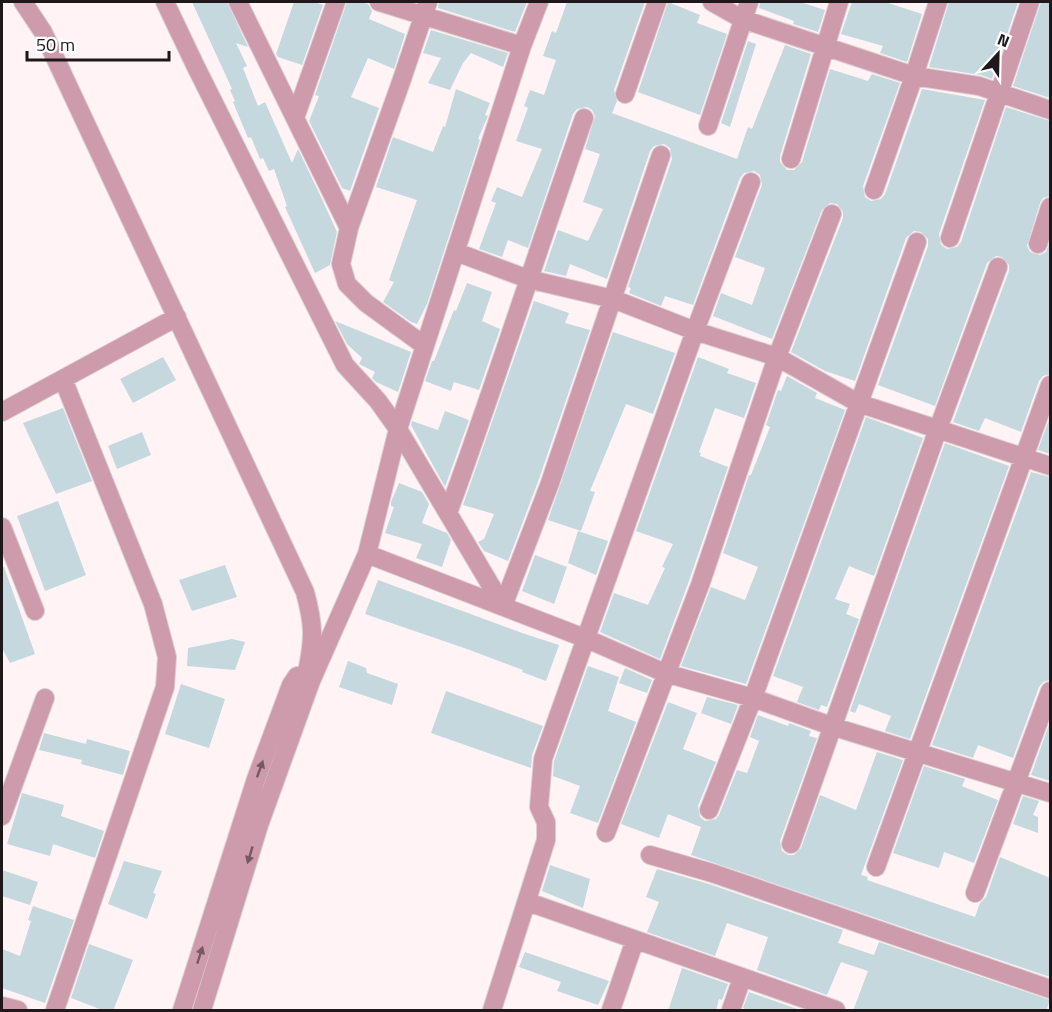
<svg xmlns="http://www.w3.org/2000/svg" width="1052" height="1012" font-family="'Titillium Web',sans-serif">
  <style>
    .building { fill: #c4d8dd }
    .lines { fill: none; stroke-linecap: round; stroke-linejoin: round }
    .minor-casing { stroke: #dbd0d3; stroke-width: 20 }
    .minor { stroke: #cd9bab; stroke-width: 18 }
    .oneway { fill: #765a62 }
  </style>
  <rect width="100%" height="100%" fill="#fff3f6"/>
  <path class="building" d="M192,2h35l21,45 -12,-4 11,23 -4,2 15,38 7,-4 27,61 6,-14 23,48 16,35 -7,33 -15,8 -30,-66 2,-1 -13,-37 -5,2 -6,-13 -3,1 -9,-22 -3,1 -15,-36 2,-1 -5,-11 2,-1z
    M294,2h20l9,3 -21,60 -24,-8 -2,-3z
    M347,2h14l7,2 4,7 -3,8 36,15 -11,35 -26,-11 -17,39 28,11 -29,83 -8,-3 -33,-67 10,-25 -4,-1z
    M439,2h88l-12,30 -77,-24z
    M567,2h78l-31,88 3,11 -5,12 125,46 11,-32 4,2 33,-84 26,9 -31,102v6l7,8h7l8,-8 28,-93 38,12 4,-7 28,9 -37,103 2,11 6,4 10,-2 4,-5 37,-105 63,11 -46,134 2,11 6,4 10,-2 4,-5 45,-135 44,14v75l-7,2 -3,5 -13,43 3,6 10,3 6,-3 4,-10v132l-7,2 -4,5 -18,51 -36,-14 -6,13 -26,-9 56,-151v-6l-7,-8 -6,-1 -9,7 -52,143 -57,-21 50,-139v-7l-7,-7 -7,-1 -8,7 -51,143 -30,-10 -34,-19 52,-134v-6l-6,-8 -7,-1 -8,7 -50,129 -59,-23 8,-23 31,12 13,-37 -30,-11 27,-72 -2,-10 -6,-4 -10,2 -4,5 -47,127 -28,-9 -4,10 -32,-13 2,-5 -3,-1 44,-128 -2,-11 -6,-4 -10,2 -4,5 -43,128 -37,-15 -4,12 -22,-5 14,-41 30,11 15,-32 -20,-7 17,-48 -15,-5 10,-33 -3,-6 -5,-3 -10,2 -4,5 -45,134 -20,-8 -6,17 -23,-8 17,-46 -5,-2 6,-14 25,10 20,-48 -26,-8 12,-33 -4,-2 6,-16 14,5 12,-35 -13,-4 9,-25 4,2z
    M668,2l32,13 -3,8 30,11 -27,81 -62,-23z
    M760,2h40l25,8 -7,22 -25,-8 1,-3 -35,-13z
    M852,2h33l37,12 -15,48 -27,-9 3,-7 -42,-12z
    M949,2h69l-26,77 -11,-4 -52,-8z
    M1041,2h9v96l-37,-12z
    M431,30l77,23 -5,14 -32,-14 -8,10 -13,27 -22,-7 13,-25 -18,-5z
    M748,41l8,3 -26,83 -9,-4z
    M456,89l34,14 -5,12 3,1 -10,23 2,1 -53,164 -10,20 -6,-2 -28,-20 11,-20 -5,-2 28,-80 -41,-13 17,-50 40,15 10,-26 2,1z
    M467,283l25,9 -10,29 18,8 -21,61 -25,-8 -3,9 -26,-10 7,-20h2l20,-51 2,1z
    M534,301l35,12 -4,10 25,7 -51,149 -31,82 -24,-10 -6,-9 6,-3 10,-25 -31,-9z
    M335,321l76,31 -13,40 -22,-10 -4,-4 3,-6 -16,-8 3,-6 -15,-14z
    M613,332l62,21 -22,61 -27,-10 -36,87 5,1 -14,39 -33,-11z
    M163,357l13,23 -43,23 -13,-24z
    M698,357l31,12 -2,4 29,10 -12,35 -29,-10 -16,44 2,1 -1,3 28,11 -39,114 -29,78 -60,-27 14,-39 34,12 17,-37 -3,-1 11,-23 -37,-13z
    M787,376l30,17 -2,5 30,12 -99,274 -65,-18 30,-79 34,13 13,-33 -35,-14 26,-78h2l19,-48 -4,-2 12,-35 3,1z
    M63,408l29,73 -36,13 -33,-71z
    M445,411l24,9 -24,67 -34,-62 1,-4 26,9z
    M866,417l57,21 -49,138 -25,-10 -14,33 15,5 -4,10 13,5 -32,88 -6,-2 -2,5 -22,-8 6,-15 -30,-11z
    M1050,417v37l-12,-4z
    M142,432l9,23 -34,14 -9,-23z
    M945,443l64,23 -99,273 -25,-8 6,-15 -32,-12 -4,9 -5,-2z
    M1031,472l19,5v203l-7,2 -4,5 -26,71 -35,-13 -5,13 -41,-13z
    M399,483l23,9 7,12 -7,19 25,10 4,7 -9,27 -26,-9 6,-14 -37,-11 9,-26 -3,-1v-4z
    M58,501l28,74 -41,16 -28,-75z
    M578,531l30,10 -12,34 -28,-12z
    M535,555l32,12 -13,37 -32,-13z
    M225,565l12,32 -45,14 -13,-31z
    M4,567l31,87 -25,9 -8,-15v-80z
    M378,580l147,54 34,11 -13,36 -24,-9 1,-2 -56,-21 -102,-35z
    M232,639l13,3 -10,28 -48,-4 1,-18z
    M348,661l18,7 1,5 31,11 -6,21 -53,-18z
    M588,666l31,11 -11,34 28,11 -38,101 -28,-10 10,-27 -27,-10 1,-15z
    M625,668l27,12 -5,13 -28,-10z
    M181,684l44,15 -16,49 -44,-14z
    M446,691l97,35 -11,29 -1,13 -100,-35z
    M707,697l31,8 -7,19 -30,-11z
    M668,702l29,11 -14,36 33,13 -18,44 2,11 5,4 11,-2 3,-4 18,-45 10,3 12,-32 -9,-4 8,-22 30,11 1,-3 22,8 -2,5 8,2 -37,103 2,10 6,4h6l7,-7 19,-53 36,15 21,-58 26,8 -42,115 7,2 -1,3 108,37 5,-14 6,-6 14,-40 50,21v99l-359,-122 10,-28 -33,-13 -9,24 -38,-14z
    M1050,722v59l-19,-6z
    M44,733l42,11 1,-5 43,12 -7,24 -42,-11 1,-4 -43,-10z
    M924,766l41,13 -3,7 2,1 34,13 -24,63 -30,-11 -5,16 -46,-15z
    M22,793l42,12 -3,11 43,15 -9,27 -42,-14 -3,12 -43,-12z
    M1023,796l16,5 -6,14 5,2v16l-25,-9z
    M124,861l38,10 -9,22 3,1 -9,25 -39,-15z
    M550,865l40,14 -7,29 -41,-17z
    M657,869l52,15 134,46 -5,13 36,12 5,-13 171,58 -4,11h-193l15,-40 -27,-9 -14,33 -70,-25 11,-33 -41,-14 -12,33 -68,-24 12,-30 -13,-5z
    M2,870l36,12 -8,23 -28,-9z
    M33,906l41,14 -29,83 -43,-15v-39l18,7 11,-35 -3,-1z
    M89,944l44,16 -20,51h-8l-34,-13z
    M525,952l84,29 -11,24 -41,-14 4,-9 -42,-15z
    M682,968l46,16 -6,16 -3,-1 -3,12h-48z
    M749,992l54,19h-54l-6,-3z"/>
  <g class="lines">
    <g class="minor-casing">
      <path id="minor" d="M23,2l20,30 262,560c9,33 9,46 2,80
        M165,2l30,63 150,300 33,36 20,28 105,177
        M238,2l111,226
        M379,2l143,44
        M712,2l30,17 172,57 65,10 71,24
        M625,94l32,-92
        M295,118l41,-116
        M708,126l41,-124
        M791,159l48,-157
        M874,190l40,-114 24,-74
        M950,238l80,-236
        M1038,244l12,-37
        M456,252l72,27 85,20 82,32 82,26 81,46 192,63
        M425,346l-59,-43 -19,-19 -6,-20 8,-36 52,-146 27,-80
        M2,412l175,-95
        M448,513c48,-131 90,-264 136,-395
        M2,527l33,84
        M367,554l220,85 78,34 88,25 81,29 216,66
        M503,606l47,-123 111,-328
        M709,810l44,-112 164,-456
        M2,816l43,-118
        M606,833l94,-248 77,-228 55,-143
        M791,844l147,-415 60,-162
        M650,855l62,18 338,116
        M876,867l174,-482
        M975,893l75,-202
        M528,902l308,108
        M2,1006l16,4
        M55,1010l110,-323 2,-30 -14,-53 -90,-225
        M182,1010l74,-231 35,-94 6,-9 5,-1 9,6
        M202,1010l57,-185 52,-144 56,-127 31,-125 124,-383 17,-44
        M492,1010l54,-170v-18l-7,-15 4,-48 152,-428 56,-149
        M611,1010l24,-70
        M731,1010l11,-32"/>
    </g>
    <use href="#minor" class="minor"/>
  </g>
  <defs><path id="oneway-solid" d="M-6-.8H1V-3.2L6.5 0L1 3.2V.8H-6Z" transform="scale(1.5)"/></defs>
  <g class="oneway">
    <use href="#oneway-solid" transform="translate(260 769) rotate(-70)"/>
    <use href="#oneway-solid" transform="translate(250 855) rotate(107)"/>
    <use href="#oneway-solid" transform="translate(200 955) rotate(-72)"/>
  </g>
  <rect width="1052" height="1012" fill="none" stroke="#1f181a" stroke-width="6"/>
  <g transform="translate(998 54) rotate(22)" stroke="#ffffff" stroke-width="4.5" paint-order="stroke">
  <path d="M0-4.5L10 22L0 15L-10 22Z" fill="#1f181a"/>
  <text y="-9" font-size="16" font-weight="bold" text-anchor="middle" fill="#1f181a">N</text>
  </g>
  <path d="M27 51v9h142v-9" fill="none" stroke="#1f181a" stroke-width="3"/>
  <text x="36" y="51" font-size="18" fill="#1f181a" stroke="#ffffff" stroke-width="4.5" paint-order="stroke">50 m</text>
</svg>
